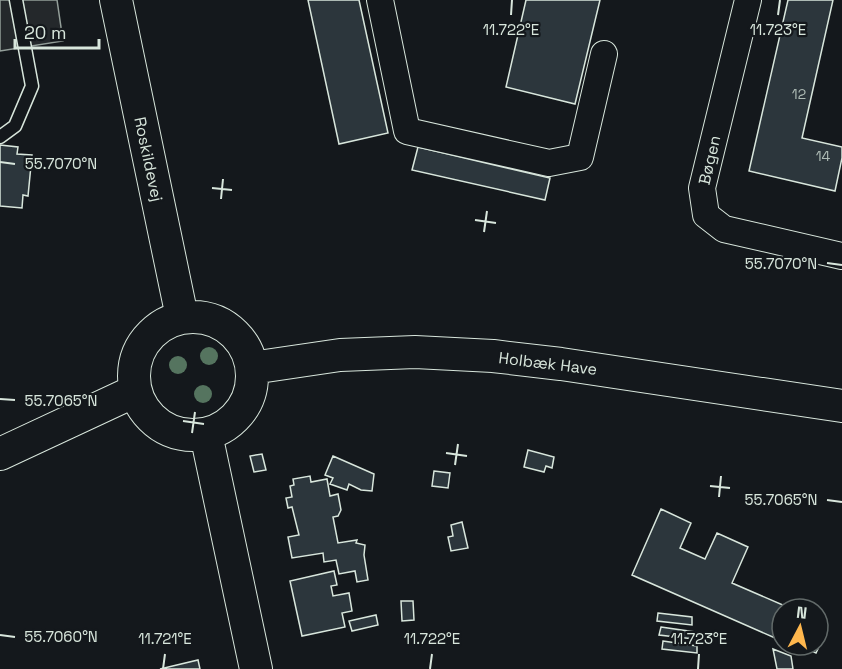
<svg xmlns="http://www.w3.org/2000/svg" width="842" height="669" font-family="'Space Grotesk',sans-serif">
  <style>
    .parking { fill: #24282b; stroke: #939e99; stroke-width: 1.5 }
    .building { fill: #2c363c; stroke: #d8e6dc; stroke-width: 1.5 }
    .lines { fill: none; stroke-linecap: round; stroke-linejoin: round }
    .service-casing { stroke: #d8e6dc; stroke-width: 15 }
    .minor-casing { stroke: #d8e6dc; stroke-width: 28 }
    .tertiary-casing { stroke: #d8e6dc; stroke-width: 34 }
    .service { stroke: #14181c; stroke-width: 12 }
    .minor { stroke: #14181c; stroke-width: 26 }
    .tertiary { stroke: #14181c; stroke-width: 32 }
    .tree { fill: #55745f }
    .ticks { fill: none; stroke: #d8e6dc; stroke-width: 2 }
    .labels { text-anchor: middle; stroke-width: 4.5; stroke-linejoin: round; paint-order: stroke }
    .number-label { font-size: 14px; fill: #adbab4 }
    .street-label { font-size: 16px; fill: #d8e6dc; stroke: #14181c }
    .ticks-label { font-size: 15px; text-anchor: middle; fill: #d8e6dc; stroke: #14181c; stroke-width: 4.5; stroke-linejoin: round; paint-order: stroke }
  </style>
  <rect width="100%" height="100%" fill="#14181c"/>
  <path class="parking" d="M0,0h57l6,41 -63,10z"/>
  <path class="building" d="M308,0h51l29,133 -49,11z
    M526,0h74l-25,104 -69,-17z
    M788,0h45l-31,138 40,9v11l-7,33 -86,-20z
    M0,145l18,2 -1,7 15,1 -4,41 -5,-1 -1,13 -22,-2z
    M418,147l132,31 -5,22 -133,-30z
    M528,450l26,7 -2,11 -6,-2 -2,6 -20,-5z
    M262,454l4,16 -12,2 -4,-16z
    M333,456l41,18 -2,17 -11,-1 -12,-6 -2,6 -17,-6 3,-6 -8,-3z
    M434,471l16,2 -2,15 -16,-2z
    M310,476l1,6 16,-3 3,17 8,-2 3,16 -3,6 -5,1 5,26 19,-3 -1,3 9,2 -1,10 4,25 -11,2 -2,-11 -16,3 -3,-14 -12,2 -1,-9 -31,5 -4,-21 11,-2 -7,-28 -4,1 -2,-10 6,-1 -2,-11 4,-1 -1,-6z
    M661,509l30,14 -11,25 25,11 12,-26 31,14 -16,36 60,26h-10v32l-150,-66z
    M462,522l6,26 -17,3 -3,-14 5,-1 -2,-11z
    M334,571l3,14 -6,1 2,10 16,-3 3,18 -10,2 3,14 -43,9 -12,-55z
    M401,601h12l1,19 -12,1z
    M658,613l34,4v8l-35,-4z
    M376,615l2,10 -26,6 -3,-10z
    M661,627l34,5 -1,7 -35,-4z
    M818,633l6,3 -8,17 -17,-8h19z
    M663,641l34,5v7l-35,-4z
    M773,649l18,7 2,13h-16z
    M198,660l2,9h-40z"/>
  <g class="lines">
    <g class="service-casing">
      <path id="service" d="M0,137l15,-11 17,-40 -16,-86"/>
    </g>
    <g class="minor-casing">
      <path id="minor" d="M380,0l27,131 142,32 31,-6 24,-103
        M748,0l-46,188 4,27 18,14 118,27"/>
    </g>
    <g class="tertiary-casing">
      <path id="tertiary" d="M116,0l66,317
        M134 376a59 59 0 1 1 118 0a59 59 0 1 1-118 0Z
        M252,368l88,-13 75,-3 78,4 68,8 281,42
        M206,434l50,235
        M0,454l135,-63"/>
    </g>
    <use href="#service" class="service"/>
    <use href="#minor" class="minor"/>
    <use href="#tertiary" class="tertiary"/>
  </g>
  <g class="tree">
    <circle cx="209" cy="356" r="9"/>
    <circle cx="178" cy="365" r="9"/>
    <circle cx="203" cy="394" r="9"/>
  </g>
  <path class="ticks" d="M511,15l1,-15M778,15l2,-15M0,162l15,2M212,188l20,2M221,199l2,-20M475,220l21,3M484,232l3,-21M827,263l15,2M0,399l15,1M183,421l21,3M192,433l3,-21M446,453l21,3M455,465l3,-21M710,486l20,2M719,497l2,-21M827,500l15,2M0,635l15,2M163,669l2,-15M430,669l2,-15M698,669l1,-15"/>
  <g class="labels">
    <g class="number-label">
      <text x="799" y="99">12</text>
      <text x="823" y="161">14</text>
    </g>
    <g class="street-label">
      <text transform="translate(149 159) rotate(78)" y="6">Roskildevej</text>
      <text transform="translate(709 160) rotate(-77)" y="6">Bøgen</text>
      <text transform="translate(548 363) rotate(7)" y="6">Holbæk Have</text>
    </g>
  </g>
  <g class="ticks-label">
    <text x="511" y="35">11.722°E</text>
    <text x="778" y="35">11.723°E</text>
    <text x="61" y="169">55.7070°N</text>
    <text x="781" y="269">55.7070°N</text>
    <text x="61" y="406">55.7065°N</text>
    <text x="781" y="505">55.7065°N</text>
    <text x="61" y="642">55.7060°N</text>
    <text x="165" y="644">11.721°E</text>
    <text x="432" y="644">11.722°E</text>
    <text x="699" y="644">11.723°E</text>
  </g>
  <g transform="translate(800 627) rotate(7)"><circle r="28" fill="#14181c" stroke="#626a69" stroke-width="1.5"/>
  <path d="M0-4.5L10 22L0 15L-10 22Z" fill="#ffb74d"/>
  <text y="-9" font-size="16" font-weight="bold" text-anchor="middle" fill="#d8e6dc">N</text>
  </g>
  <path d="M15 39v9h84v-9" fill="none" stroke="#d8e6dc" stroke-width="3"/>
  <text x="24" y="39" font-size="18" fill="#d8e6dc" stroke="#14181c" stroke-width="4.5" paint-order="stroke">20 m</text>
</svg>
